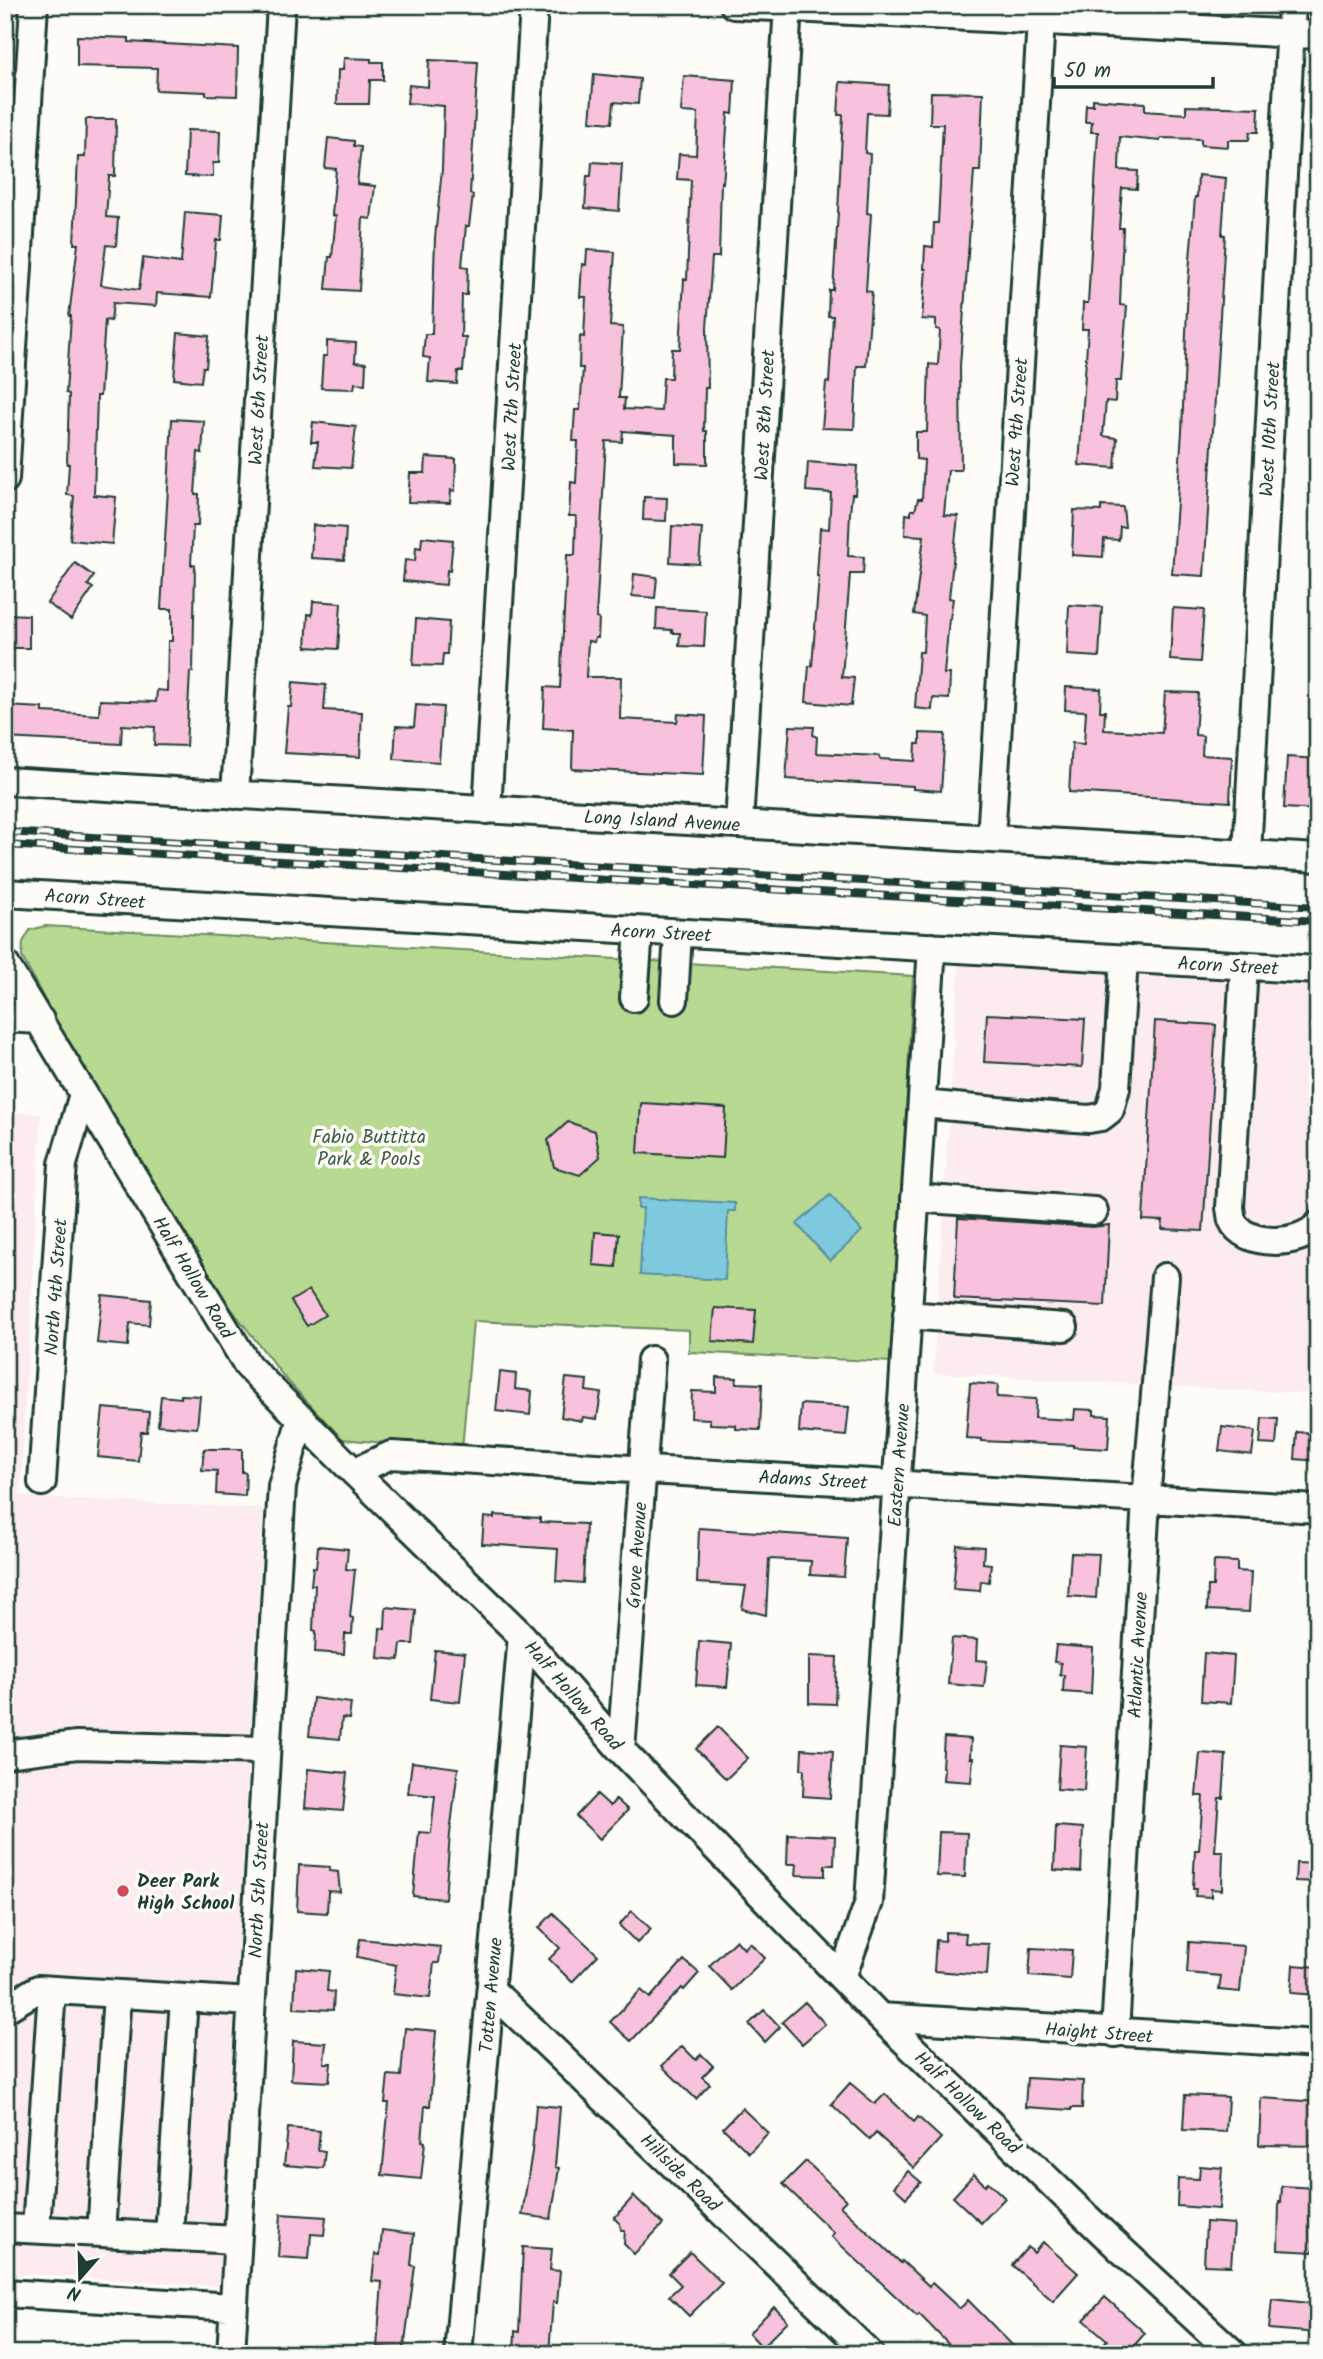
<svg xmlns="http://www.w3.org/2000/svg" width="1323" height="2359" font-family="Kalam,sans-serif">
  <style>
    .built { fill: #fcebef }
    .green { fill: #b8d992; stroke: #6c8b63; stroke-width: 2 }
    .water { fill: #7fc9df; stroke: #59919b; stroke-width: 2 }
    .building { fill: #f9c2dc; stroke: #1f3d34; stroke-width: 2 }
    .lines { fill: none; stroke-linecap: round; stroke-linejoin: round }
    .minor-casing { stroke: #1f3d34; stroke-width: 32 }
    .minor { stroke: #fdfcf7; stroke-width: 26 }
    .rail-casing { stroke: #1f3d34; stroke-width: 8 }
    .rail { stroke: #fdfcf7; stroke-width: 5; stroke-dasharray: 16; stroke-linecap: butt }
    .poi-dot { fill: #d1495b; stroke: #fdfcf7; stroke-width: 2.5 }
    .labels { text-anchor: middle; stroke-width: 7; stroke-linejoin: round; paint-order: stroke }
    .street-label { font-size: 19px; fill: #1f3d34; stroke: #fdfcf7 }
    .park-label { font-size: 19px; fill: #3e5c47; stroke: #fdfcf7 }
    .poi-label { font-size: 19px; font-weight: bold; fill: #1f3d34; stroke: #fdfcf7; text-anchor: start }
  </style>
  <rect width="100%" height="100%" fill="#fdfcf7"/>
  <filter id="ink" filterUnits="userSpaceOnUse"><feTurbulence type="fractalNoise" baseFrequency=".0143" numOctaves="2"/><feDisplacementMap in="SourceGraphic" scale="14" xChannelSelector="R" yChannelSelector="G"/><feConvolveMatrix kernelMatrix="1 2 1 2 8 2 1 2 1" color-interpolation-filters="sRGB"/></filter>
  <g filter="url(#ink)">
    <path class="built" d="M959,965l359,22v407l-385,-21z
      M5,1112l36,2 -21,382 243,13 -44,777 -214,-13z"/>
    <path class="green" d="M45,926l868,50 -20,386 -204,-10v-22l-216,-9 -11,129 -120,-11 -58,-62 -54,-70 -115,-185 -65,-112 -28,-53 1,-15 7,-12z"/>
    <path class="water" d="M830,1195l32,36 -32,30 -33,-37z
      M638,1198l97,5v8h-7l-3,69 -85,-5 3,-67h-5z"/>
    <path class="building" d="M77,36l52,2v4l109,6 -1,48 -31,-1v-3l-50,-2 1,-22 -80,-2z
      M344,58l27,1v3h12v18h-13l-1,24h-32l1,-34h5z
      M429,60l49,2 -8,132 3,1 -4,31h-3l-4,40 6,1 -1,28h-5l-1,42h5l-3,34h-5l-1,13 -29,-2 2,-24 -7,-1 2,-23h7l3,-96 7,-69 2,-63 -37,-3 2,-18 19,2z
      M594,74l46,5 -2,25 -24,-2 -2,21 -22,-2z
      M684,76l51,4 -2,34 -5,-1 -4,59 -1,11 -2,-1 -2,75h-7l-5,71 1,60h-3l-1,43h3v33l-31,-1v-28l-53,-4 -1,11 -16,-1 -10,177 3,1 -1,19h-3l-1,4 -6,-1 -2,36h35l-1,42 57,3 1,-8 28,2 -3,59 -131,-6 1,-39 -30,-2 2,-41 15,1 7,-133h8l1,-39h-7l2,-34 5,1 2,-42h-5l2,-31h5l3,-42h-4l1,-32 4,1 2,-40h-6l2,-33 4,1 1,-15 28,2 -5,74 13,1 -4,71h6l-1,11 37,2 2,-33h8l1,-29h8l4,-70h3l4,-99 -14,-1 2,-25 17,1 2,-42 -17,-1z
      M840,82l49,3 -2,29 -20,-1 -2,40 5,1 -3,59 4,1 -5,77 6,1 -6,74h-9l-3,63 -32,-1 4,-46 3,1 4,-67h-5l1,-26h4l5,-78 5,-97h-5z
      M931,92l52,1 -3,78h-6l-14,195 1,104h-13l-4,45 14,1 -9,82 4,1 -3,20h-1l-5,55h6l-1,25 -16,-1 -1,12 -17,-2 4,-56h4l2,-36 -11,-2 10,-78 -19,-1 1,-21 5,1v-5h4l3,-11h4l2,-39 -8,-1v-27h11l2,-68 9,1 2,-35 -4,-1v-9l-14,-1 4,-50h-2l1,-23 8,1 1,-24h4l5,-99h-13z
      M1093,99l52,4v8l41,3v-8l73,2 -1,24h-8l-1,8h-21v7l-27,-2v-6l-40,-1 -1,3 -40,-4 -1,33 19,1 -1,18 -15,-1 -3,40h4l-3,77 7,1 -2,24 -4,51h-5l-1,21 -9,-1 -3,35 14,2 -2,30 -36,-3 9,-136h-6l1,-26h5l10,-171h-7l1,-10h-7l1,-17h7z
      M86,119h30l-1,57h-6l-3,41 12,1 -2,28 -10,-1 -5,40 38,5 4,-32 38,5 4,-51 38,3 -2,25h-5l-5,57 -54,-4 -1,13 -43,-3 -2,18 -6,-1 -5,76h-3l-3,99 22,2 -4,47 -42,-4 4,-44 -7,-1 2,-31h-2l2,-70 -3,-1 5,-77h-2l9,-72h-4l4,-87h7z
      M187,130l33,1 -1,32h-6v14l-28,-1z
      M328,138l26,3v5l7,1 -4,37 18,2 -4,33 -8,-1 -4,73 -33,-2 3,-32h3l4,-41 -4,-1 4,-46 -11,-1z
      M592,162l30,2 -3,47 -34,-3 2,-32h4z
      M1198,175l28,3 -4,57h3l-21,341 -32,-2 10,-143 6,-147 7,-87h2z
      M178,333l31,3 -3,31h-3l-2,15 -27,-3z
      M327,341l29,2 -1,19 11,1 -1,21 -10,-1 -1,6 -33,-1 2,-32h4z
      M172,419l32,2 -2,32 -4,-1 -3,42h4l-1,32h-5l-2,39h4l-2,107h-3l-4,74 -32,-1 1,-18 -33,-2 -1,19 -116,-6v-32l38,2v4l56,3 1,-15 56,2 1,-12 10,1 1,-50h4v-32h-11z
      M313,422l43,5 -5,41 -36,-2 3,-24h-7z
      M426,457l30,2 -1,32 -4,-1 -1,13 -42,-1 2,-29h15z
      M808,462l49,4 -2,28h-3l-2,19 -2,43 16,1 -1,17h-13l-8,103 12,1 -3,28 -45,-4 3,-36h3l7,-90h-2l3,-48 9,1 2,-36 -25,-2z
      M644,497l23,1 -1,23 -23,-1z
      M1101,506l22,1 2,20h-5l-1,13 -15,-1 -1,18 -31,-2 2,-45 27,1z
      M313,525l33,3 -2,32 -33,-2z
      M672,526l30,2 -3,36 -29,-2z
      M422,537l31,3 -3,31 -3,-1 -1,15 -43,-4 2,-21 10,1 1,-14 5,1z
      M75,563l19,13 -6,9 5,3 -22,32 -24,-17z
      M634,574l23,3 -2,21 -23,-2z
      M313,601l28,2 -3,46 -32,-2 2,-33 4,1z
      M1069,605l33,2 -3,50 -32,-2z
      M657,608l49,3 -2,36 -25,-1 1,-13h-8v-3l-16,-1z
      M1173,608l31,2 -4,52 -30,-2z
      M5,614l24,1v33h-24z
      M416,619l33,3 -2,32h-4l-1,12 -29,-1z
      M293,682l33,3 -2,25 38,2 -2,45 -76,-4 4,-46h3z
      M1066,687l35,2 -1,22h5l-1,19 58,3 3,-41 33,1 -3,42 8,1 -1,19 30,2 -2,45 -161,-10 3,-49 12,1 2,-33 -21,-1z
      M416,705l27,2 -4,55 -45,-3 2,-33 18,1z
      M790,726l24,1 -1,8 4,2 -1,16 63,3 1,3 35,2 1,-17h4v-11l25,1 -4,57 -28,-2v-3l-127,-7z
      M1287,757l31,2v51l-34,-2z
      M987,1014l98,5 -3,48 -98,-5z
      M1155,1021l61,4 -13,206 -41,-2 1,-8 -20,-1z
      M641,1103l85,5 -3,50 -85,-5z
      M568,1122l27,9 5,26 -20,18 -26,-8 -6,-27z
      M958,1218l135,9 16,-2 -4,81 -151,-7z
      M595,1232l24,2 -3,33 -23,-2z
      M309,1290l16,25 -18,11 -16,-25z
      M102,1295l49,5 -2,25 -19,-2 -2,23 -31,-3z
      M715,1308l41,2 -3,34 -41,-3z
      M500,1372l16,2 -1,15 17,2 -2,24 -34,-4z
      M716,1377l21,1 -1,5 26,1 -2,46 -24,-1v-4l-26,-1v-5l-19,-1 1,-27 24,1z
      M566,1378l21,2 -1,11 15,2 -4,26 -14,-2 -1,4 -21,-4z
      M970,1383l28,2 -1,12 39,2 -1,19 39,2 1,-11 19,1v5l16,1 -2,33 -35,-2v-2l-91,-4v-2l-16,-1z
      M181,1395l19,1 -3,32 -39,-3 3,-29 20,2z
      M801,1404l48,3 -3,29 -47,-4z
      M103,1408l46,4 -2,20h-6l-3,29 -40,-4z
      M1262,1418l16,1 -2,26 -16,-1z
      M1222,1427l33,4 -3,24 -33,-4z
      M1297,1432l21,2v27l-23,-2z
      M204,1449h38v23l4,1 -1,23 -29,-2 1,-23 -15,-1z
      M494,1515l46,3v4l46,2 -3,59 -27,-2 2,-32 -76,-5 2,-27 10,1z
      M699,1528l148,10 -3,39 -34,-2 1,-14 -42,-2 -3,56 -24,-6 4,-23 -49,-3z
      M957,1545l27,2 -1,16 8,1 -2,18 -8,-1 -1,10 -27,-2z
      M318,1546l30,3 -2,20 9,1 -5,47 3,1 -1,16h-7l-1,20 -29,-2 1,-21 -3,-1 2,-45h-4l2,-18 3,1z
      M1071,1553l28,1 -3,44 -28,-2z
      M1214,1561l23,1v9l14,1 -2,40 -42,-2 1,-24h5z
      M386,1607l30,3 -3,34h-12l-2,16 -21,-2 2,-30 5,1z
      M952,1638l25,2 -1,20 11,1 -3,26 -36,-3z
      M699,1641l32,3 -4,43 -31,-2z
      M1056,1645l37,3 -2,46 -28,-2 1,-17h-4l1,-12 -7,-1z
      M435,1650l30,3 -5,49 -30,-3z
      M1204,1653l30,3 -3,47 -30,-2z
      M809,1656l28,1 -2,47 -26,-1z
      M313,1698l38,5 -2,16 -7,-1 -2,21 -31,-3z
      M718,1727l30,31 -22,21 -30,-30z
      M944,1737l27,2 -1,19h3l-2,24 -28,-2 1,-12 -2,-1z
      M1060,1745l27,2 -3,44 -27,-2z
      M802,1749l31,2 -3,47 -27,-2 1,-27h-3z
      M1200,1753l26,2 -3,43h-4l-4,53h8l-1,39 -11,-1v8l-16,-1 1,-7h-3l2,-39h4l4,-54h-7z
      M412,1762l46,6 -8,66 -5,65 -32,-3 6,-64 12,1 4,-37 -27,-3z
      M308,1769l39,4 -4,38 -38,-3z
      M597,1794l13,12 6,-7 12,11 -28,29 -24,-23z
      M1056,1826l27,2 -2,44 -27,-2z
      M939,1832l28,1 -2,44 -28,-1z
      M788,1834l47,2 -1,29h-9v11l-29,-1 1,-11h-10z
      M1296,1863l22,1v18l-23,-1z
      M299,1865l31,2 -1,4 9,1 2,20 -12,-1 -1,22 -30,-2z
      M632,1911l19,18 -14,14 -18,-18z
      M553,1913l45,42 -26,27 -23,-23 11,-11 -21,-20z
      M945,1932l21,1 -1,10 24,1 -2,31 -53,-4 2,-31 9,1z
      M360,1939l81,8 -2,16h-5l-4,35 -37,-4 3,-29 -39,-8z
      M736,1940l8,9 6,-6 15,15 -33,32 -23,-24z
      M1189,1942l55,4 -4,46 -21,-2 2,-14 -34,-3z
      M1031,1948l41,2 -2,29 -41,-3z
      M684,1960l15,13 -15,17 -2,-2 -51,53 -21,-19 31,-32 9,8z
      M1293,1965l25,2v28l-27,-2z
      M296,1968l33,3 -2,20 7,1 -1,18 -39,-2z
      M805,2002l20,22 -23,20 -20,-22z
      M764,2010l16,17 -15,15 -16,-18z
      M405,2028l31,3 -6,75h-5l-3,35 3,1 -4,37 -39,-4 7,-72h-4l3,-28 13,1z
      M293,2041l33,2 -2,20h7l-2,19 -38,-2z
      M682,2046l14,14 5,-6 12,12 -11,11 8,7 -14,15 -34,-33z
      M1027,2078l56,3 -1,27h-11v2l-46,-3z
      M850,2083l25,21 10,-10 29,28 4,-5 23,21 -27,30 -38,-35 -6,7 -39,-36z
      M1185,2095l43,2 -2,35 -43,-2z
      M1261,2098l57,4v44l-59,-1z
      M536,2105l24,2 -5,60 4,1 -8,51 -29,-4 10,-63z
      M742,2108l26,25 -19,20 -26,-25z
      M288,2128l32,3 -2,19 7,1 -2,17 -39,-3z
      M806,2161l40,39 -6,6 61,57 1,-2 27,25 3,-3 28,26 8,-9 53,54h-63l-39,-40 -2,2 -86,-80 3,-3 -51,-49z
      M1200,2166l22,2 -3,41 -42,-3 1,-28 21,1z
      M908,2171l13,11 -15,16 -12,-11z
      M974,2174l11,11 3,-3 17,16 -24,25 -28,-26z
      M1282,2186l35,2 -4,64 -35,-2 1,-48h2z
      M634,2196l29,28 -29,30 -10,-10 1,-14h-4l-1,-6 -6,-6z
      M281,2214l45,3 -2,18 -13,-1 -2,25 -31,-2z
      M1206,2222l28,2 -3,42 -27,-1z
      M382,2230l32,4 -3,31 4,1 -11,83 -27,-2 5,-65 -10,-1 3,-27 5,1z
      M1043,2242l35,31 -25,28 -41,-36 16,-18 6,6z
      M523,2247l29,2 -2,21 10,1 -3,32 -4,-1 -4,51 -35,1 1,-23 4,1z
      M690,2252l32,31 -33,33 -20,-20 12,-11 -12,-12z
      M1105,2297l40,36 -18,21h-32l12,-14 -23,-20z
      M1272,2299l46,5v29l-49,-4z
      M774,2307l14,14 -26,26 -13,-14z"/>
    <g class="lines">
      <g class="minor-casing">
        <path id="minor" d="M734,5l584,30
          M5,479l29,-474
          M5,781l1313,77
          M235,795l46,-790
          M487,810l47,-805
          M739,824l49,-819
          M991,839l51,-834
          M1247,854l45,-849
          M5,893l1313,77
          M5,964l243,402 106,106 168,164 99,114 259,267 222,215 132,122
          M1244,966l-14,242c1,4 1,8 2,12 12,28 68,26 86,5
          M634,998l5,-67
          M674,1000l4,-67
          M5,1018l35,2
          M922,1104l140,13 27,2 12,-2 9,-7 6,-22 8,-129
          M915,1198l179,13
          M907,1315l157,12
          M354,1472l37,-17 927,54
          M42,1482l21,-318 20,-70
          M621,1750l30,-390
          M5,1754l72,-9 189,5
          M842,1977l27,-75 63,-955
          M491,1990l379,364
          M5,2009l33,-20 213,13
          M880,2017l438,27
          M1115,2033l31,-533 19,-223
          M5,2228l232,12
          M36,2229l16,-239
          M101,2233l16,-239
          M169,2236l15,-238
          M5,2293l228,14
          M231,2354l51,-868 19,-68
          M458,2354l64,-718"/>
      </g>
      <use href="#minor" class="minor"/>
      <g class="rail-casing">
        <path id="rail" d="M5,832l1313,75
          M5,845l1313,76"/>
      </g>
      <use href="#rail" class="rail"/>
    </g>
  </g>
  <circle class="poi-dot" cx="123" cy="1891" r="7"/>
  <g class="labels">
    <g class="street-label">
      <text transform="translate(258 400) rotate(-87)" y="7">West 6th Street</text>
      <text transform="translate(511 407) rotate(-87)" y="7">West 7th Street</text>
      <text transform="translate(764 415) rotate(-87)" y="7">West 8th Street</text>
      <text transform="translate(1016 422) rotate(-86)" y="7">West 9th Street</text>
      <text transform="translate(1269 429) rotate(-87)" y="7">West 10th Street</text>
      <text transform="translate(662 820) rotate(3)" y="7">Long Island Avenue</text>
      <text transform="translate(95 898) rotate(4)" y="7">Acorn Street</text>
      <text transform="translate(661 932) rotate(3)" y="7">Acorn Street</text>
      <text transform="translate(1228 965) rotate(3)" y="7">Acorn Street</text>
      <text transform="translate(194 1277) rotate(59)" y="7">Half Hollow Road</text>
      <text transform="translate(55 1287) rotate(-86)" y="7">North 4th Street</text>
      <text transform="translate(898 1465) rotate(-86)" y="7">Eastern Avenue</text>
      <text transform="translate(813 1479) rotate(3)" y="7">Adams Street</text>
      <text transform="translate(636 1555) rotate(-86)" y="7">Grove Avenue</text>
      <text transform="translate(1137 1655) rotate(-87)" y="7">Atlantic Avenue</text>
      <text transform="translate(574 1695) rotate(49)" y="7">Half Hollow Road</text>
      <text transform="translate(258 1890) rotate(-87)" y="7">North 5th Street</text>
      <text transform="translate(490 1995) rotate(-85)" y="7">Totten Avenue</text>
      <text transform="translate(1099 2032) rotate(4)" y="7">Haight Street</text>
      <text transform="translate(968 2102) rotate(44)" y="7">Half Hollow Road</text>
      <text transform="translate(681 2172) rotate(44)" y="7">Hillside Road</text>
    </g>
    <g class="park-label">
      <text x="369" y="1143">Fabio Buttitta<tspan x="369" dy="22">Park &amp; Pools</tspan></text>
    </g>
    <g class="poi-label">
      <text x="137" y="1887">Deer Park<tspan x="137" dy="22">High School</tspan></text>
    </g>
  </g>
  <rect width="1323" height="2359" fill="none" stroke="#fdfcf7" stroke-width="28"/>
  <rect x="14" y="14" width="1295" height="2331" fill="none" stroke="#1f3d34" stroke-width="2.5" filter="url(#ink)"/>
  <g transform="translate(80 2278) rotate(200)" stroke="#fdfcf7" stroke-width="5" paint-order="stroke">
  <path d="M0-5L12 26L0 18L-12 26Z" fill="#1f3d34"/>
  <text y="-10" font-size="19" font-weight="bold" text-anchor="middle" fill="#1f3d34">N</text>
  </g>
  <path d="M1054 77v10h159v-10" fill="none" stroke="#1f3d34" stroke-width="3.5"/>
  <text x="1064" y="77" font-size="21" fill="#1f3d34" stroke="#fdfcf7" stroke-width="5" paint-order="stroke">50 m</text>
</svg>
